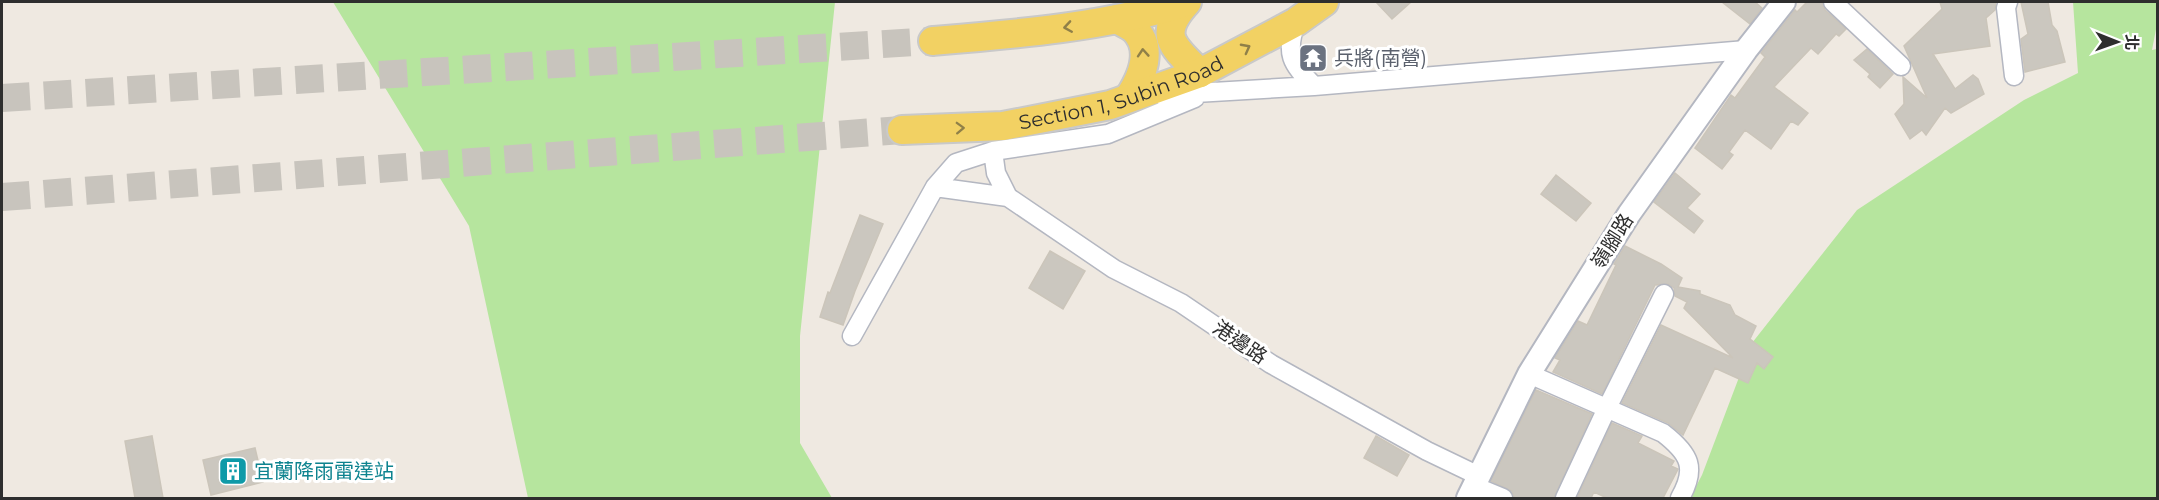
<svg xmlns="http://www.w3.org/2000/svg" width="2159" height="500" font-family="Montserrat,'Noto Sans TC',sans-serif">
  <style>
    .green { fill: #b6e59e }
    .building { fill: #cbc7bf; stroke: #cbc5ba; stroke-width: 1.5 }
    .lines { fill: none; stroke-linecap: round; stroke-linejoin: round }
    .primary-tunnel { stroke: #c8c4bd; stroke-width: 28; stroke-dasharray: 28 14; stroke-linecap: butt }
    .minor-casing { stroke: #b4b7c1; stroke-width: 21 }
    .tertiary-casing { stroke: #b4b7c1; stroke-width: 26 }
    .primary-casing { stroke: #c9c9c9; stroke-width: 32 }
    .minor { stroke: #fff; stroke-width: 18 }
    .tertiary { stroke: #fff; stroke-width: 22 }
    .primary { stroke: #f2d163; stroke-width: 28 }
    .oneway { stroke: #908048 }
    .labels { text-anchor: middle; stroke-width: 6; stroke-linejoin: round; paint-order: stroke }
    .worship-label { font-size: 20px; fill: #5b616d; stroke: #fff; text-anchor: start }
    .street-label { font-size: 20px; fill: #2e2e2e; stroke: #fff }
    .culture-label { font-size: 20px; fill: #0d838f; stroke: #fff; text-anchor: start }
  </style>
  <rect width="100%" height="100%" fill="#efe9e1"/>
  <path class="green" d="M333,2h502l-35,334v107l32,55h-304l-59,-272z
    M2073,2h84v22l-5,26 5,-1v449h-467l12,-23 50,-132 105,-133 167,-110 54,-27z"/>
  <path class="building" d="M1376,2h35l-19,17z
    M1722,2h33l7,6 -12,16z
    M1807,2h15l3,8 21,19 -7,7 -3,-2 -18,20 -7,-6 -37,39 34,26 -10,12 -7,-4 -20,28 -26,-19 -16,22 4,3 -11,14 -27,-21 36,-53 4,3 30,-41 -4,-4 34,-43 2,2z
    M1940,2h56l-1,8 -9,8 4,28 -57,8 22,35 18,-14 5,4 6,15 -33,19 -6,-5 -19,27 -4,-5 -12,9 -15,-25 9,-10 -1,-27 24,21 -23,-52 38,-37z
    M2021,2h27l4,23 5,6 8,31 -40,10 -4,-33 7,-5z
    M1867,49l26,25 -13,14 -12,-11 2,-3 -16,-14z
    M1675,173l25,21 -13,14 16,13 -9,12 -40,-31z
    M1556,175l35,28 -15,18 -35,-27z
    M860,215l23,9 -28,67 -12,34 -23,-8 8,-25 2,1z
    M1625,246l36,18 21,14 -4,9 22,4v3l30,11 5,10 21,11 -6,13 23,18 -9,12 -7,-6 -9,20 -33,-15 -32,67 -15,-12 -46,-20 39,-78 72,33 -49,-50 3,-6 -12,-6 -1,-8 -6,-4 -13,1 -53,109 -49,-22 7,-12 -5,-2 23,-37 9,4 29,-60 -2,-1z
    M1050,251l35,20 -22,38 -34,-21z
    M1536,390l56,24 -38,84h-40l-2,-7 -21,-10z
    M1612,423l30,13 -4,7 36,18 -3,5 7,3 -15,29h-56l-13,-6 -3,6h-14z
    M152,436l11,62h-28l-10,-57z
    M1376,436l33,19 -12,21 -33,-18z
    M255,448l8,34 -52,13 -8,-35z"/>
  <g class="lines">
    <path class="primary-tunnel" d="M2,98l931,-57
      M2,197l900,-67"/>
    <g class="minor-casing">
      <path id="minor" d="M1833,2l68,64
        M2008,2l-2,6 8,68
        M1296,22c-11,32 -5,41 18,64
        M1162,95l152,-9 432,-36
        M993,151l3,22 12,24
        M935,187l73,10 106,72 67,34 90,61 156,87 52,25
        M852,336l83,-149 21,-24 37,-12 115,-17 87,-36
        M1529,374l134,59c27,21 34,35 17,65
        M1474,486l29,12
        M1565,498l42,-90 57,-114"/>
    </g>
    <g class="tertiary-casing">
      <path id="tertiary" d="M1468,498l61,-124 100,-160 117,-164 38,-48"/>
    </g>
    <g class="primary-casing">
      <g id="primary">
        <path d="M1187,2c-30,33 -15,44 13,71"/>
        <path d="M1117,19c5,3 12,6 17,10 20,19 8,48 -4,67"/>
        <path d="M933,41c85,-7 171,-14 253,-39"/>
        <path id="s1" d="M902,130l101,-4 107,-21 90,-32 96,-51 28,-20"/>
      </g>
    </g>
    <use href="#minor" class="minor"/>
    <use href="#tertiary" class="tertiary"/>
    <use href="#primary" class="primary"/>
  </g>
  <defs><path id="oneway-chevron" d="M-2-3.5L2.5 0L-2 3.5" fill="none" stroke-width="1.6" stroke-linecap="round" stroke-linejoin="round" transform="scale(1.5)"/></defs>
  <g class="oneway">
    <use href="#oneway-chevron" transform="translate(1068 27) rotate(171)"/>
    <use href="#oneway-chevron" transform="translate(1246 48) rotate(-28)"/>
    <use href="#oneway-chevron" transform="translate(1143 53) rotate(-94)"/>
    <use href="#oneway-chevron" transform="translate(960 128) rotate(-2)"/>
  </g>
  <defs>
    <g id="temple-square" transform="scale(1.5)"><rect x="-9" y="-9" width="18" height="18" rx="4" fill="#6b7280" stroke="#fff"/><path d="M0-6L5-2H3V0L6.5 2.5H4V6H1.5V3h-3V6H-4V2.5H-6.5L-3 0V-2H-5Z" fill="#fff"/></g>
    <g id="building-square" transform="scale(1.5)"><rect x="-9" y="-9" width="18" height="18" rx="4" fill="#0f9aa8" stroke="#fff"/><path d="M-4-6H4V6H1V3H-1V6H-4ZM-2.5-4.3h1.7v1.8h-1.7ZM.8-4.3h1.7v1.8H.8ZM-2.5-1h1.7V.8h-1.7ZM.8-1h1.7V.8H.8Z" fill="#fff"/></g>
  </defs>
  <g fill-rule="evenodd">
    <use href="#temple-square" x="1313" y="58"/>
    <use href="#building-square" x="233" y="471"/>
  </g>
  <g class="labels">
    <g class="worship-label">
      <text x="1334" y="65">兵將(南營)</text>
    </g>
    <g class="street-label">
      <text dy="7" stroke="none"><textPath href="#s1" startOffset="224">Section 1, Subin Road</textPath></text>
      <text transform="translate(1612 241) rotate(-58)" y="7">嶺腳路</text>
      <text transform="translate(1240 342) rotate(34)" y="7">港邊路</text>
    </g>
    <g class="culture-label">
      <text x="254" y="478">宜蘭降雨雷達站</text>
    </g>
  </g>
  <rect width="2159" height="500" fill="none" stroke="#2e2e2e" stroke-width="6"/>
  <g transform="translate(2117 42) rotate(91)" stroke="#ffffff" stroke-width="4.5" paint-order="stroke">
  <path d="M0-4.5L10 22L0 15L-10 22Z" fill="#2e2e2e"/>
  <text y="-9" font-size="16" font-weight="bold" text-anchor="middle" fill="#2e2e2e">北</text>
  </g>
</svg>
